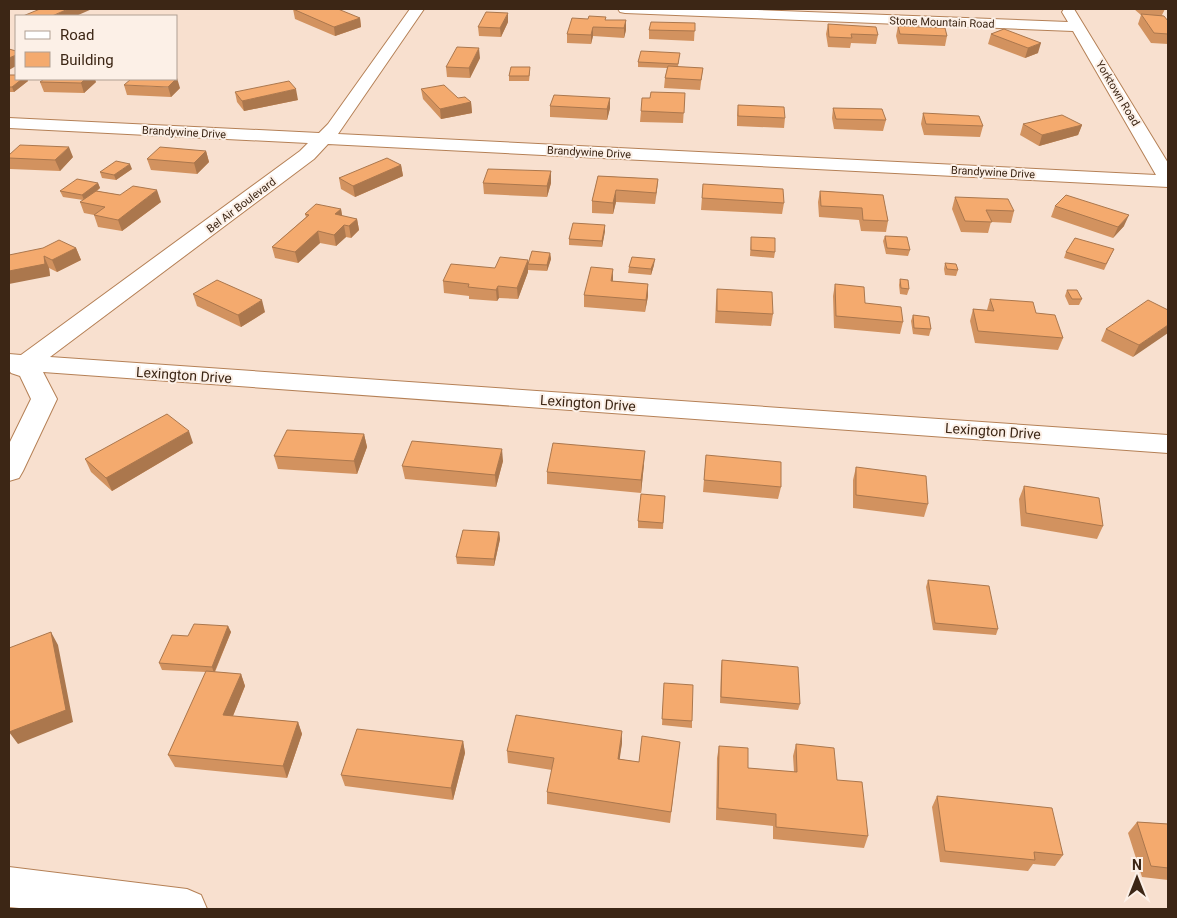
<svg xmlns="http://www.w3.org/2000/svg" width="1177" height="918" font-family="Roboto,sans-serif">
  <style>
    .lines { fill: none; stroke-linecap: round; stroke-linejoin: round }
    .street-casing { stroke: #b58056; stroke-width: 2 }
    .street { fill: #fff; fill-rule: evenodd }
    .wall { fill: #d2925f }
    .shaded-wall { fill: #ab774d }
    .building { fill: #f4aa6e; stroke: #ab774d }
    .labels { text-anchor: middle; stroke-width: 4; stroke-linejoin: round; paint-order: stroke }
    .far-street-label { font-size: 11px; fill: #3c2615; stroke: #fcf0e7 }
    .street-label { font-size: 14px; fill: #3c2615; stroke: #fcf0e7 }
  </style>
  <rect width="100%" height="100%" fill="#f8e0cf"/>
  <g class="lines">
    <g class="street-casing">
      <path id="street" d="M410,9h14l-86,125 818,41 -83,-144 -448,-18 -5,-1 -2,-3h111l339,13 -6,-10 2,-3h10l94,154v24l-840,-43 -14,15 -264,198 1118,78v18l-1125,-81 14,27 -34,72 -4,7 -10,3v-37l22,-45 -11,-23 -9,-3 -2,-3v-16l12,1 279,-204 8,-8 -299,-15v-10l310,15 9,-9z
        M9,867l178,22 14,6 6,14h-178l-20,-2z"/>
    </g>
    <use href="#street" class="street"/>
  </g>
  <path class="wall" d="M293,9l67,9 1,9 -26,9 -40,-17z
    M1134,9h31l-3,6 6,6v23l-17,-1 -13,-19 3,-9z
    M606,20h20v10l-2,8 -31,-2 -2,8 -24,-1v-9z
    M508,22l-7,15 -22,-1 -1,-9z
    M695,23l-1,18 -45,-2v-9z
    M828,24l50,11 -2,9 -25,-1 -1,5 -22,-1 -2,-13z
    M898,26l49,10 -2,10 -47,-2 -2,-8z
    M1004,29l34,24 -13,5 -37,-14 3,-10z
    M480,58l-10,20 -23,-1 -1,-10z
    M679,58l-1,9 25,1 -3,22 -36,-2 1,-10 2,-10 -29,-1v-5z
    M530,72l-1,9h-20v-5z
    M9,75l7,4h11l1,2 -14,11h-5z
    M40,82h56l-12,11 -40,-1z
    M124,85l56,3 -9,9 -44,-2z
    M421,89l50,13 1,11 -31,6 -18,-20z
    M235,92l63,8 -54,11 -7,-9z
    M685,93l-2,30 -43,-1 1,-11 9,-13z
    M610,98v10l-3,12 -57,-3v-11z
    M738,105l47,13 -1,10 -47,-2v-10z
    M833,108l53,12 -3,11 -49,-2 -2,-11z
    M923,113l60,13 -3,11 -56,-2 -3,-11z
    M1023,124l59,1 -4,10 -39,11 -19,-11z
    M206,151l3,11 -12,12 -46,-4 -4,-11z
    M9,155l64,2 -13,14 -50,-2 -1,-2z
    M401,165l2,11 -48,21 -14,-8 -2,-11z
    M132,169l-16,11 -14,-2 -2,-6z
    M551,171v12l-4,14 -63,-3 -1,-11z
    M598,176l60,3 -3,25 -39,-2 -3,12 -21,-1v-12z
    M98,183l2,5 -3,3 64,11 -39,29 -24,-4 -4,-12 -10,-2 -4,-11 3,-2 -20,-3 -3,-6z
    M703,184l81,19 -2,11 -81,-4z
    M820,191l63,4 5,26 -2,11 -25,-1 -2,-11 -40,-3 -1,-15z
    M955,197l59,14 -3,12 -20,-1 -3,11 -27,-1 -9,-23z
    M1055,206l69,20 -11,12 -62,-21z
    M341,209l1,7 15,3 2,11 -8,8 -5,-1 -10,9 -16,-3 -22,20 -23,-5 -3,-11 34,-30 -1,-3z
    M605,225v6l-3,16 -33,-2v-6z
    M885,236l25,14 -2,6 -22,-2 -3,-13z
    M751,237l24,15 -1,6 -24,-2z
    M76,248l5,12 -24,12 -8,-4 1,8 -41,-21z
    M1114,249l-10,21 -40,-12 2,-6z
    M550,253l1,6 -4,12 -19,-1v2l-10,27 -19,-1 -2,3 -28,-2v-3l-25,-3 -1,-12 85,-21v2z
    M945,263l13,7 -2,6 -11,-1 -1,-6z
    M654,265l-3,10 -23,-2 1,-6z
    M900,279l9,10 -2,6 -7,-1 -1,-9z
    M613,281l35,3v12l-3,16 -61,-5v-12z
    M835,284l30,19 38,19 -3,12 -66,-6 -1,-32z
    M717,289l56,25 -2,12 -56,-3 1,-22z
    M1067,290l15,9 -3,6h-10l-4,-9z
    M193,294l72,18 -24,15 -44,-21z
    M990,299l46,14 27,25 -5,12 -83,-7 -5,-22 3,-12 14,1z
    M1168,310l-35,47 -32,-16 5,-12z
    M913,315l18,14 -2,7 -16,-2 -2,-13z
    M364,434l3,13 -10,27 -79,-5 -4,-13z
    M193,443l-81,48 -21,-19 -6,-13z
    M706,455l75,32 -3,12 -75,-7z
    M503,461l-7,26 -91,-8 -3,-13z
    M644,464l-3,29 -94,-9v-12z
    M856,467l72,37 -4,13 -71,-9v-28z
    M1024,486l79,40 -6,13 -76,-13 -2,-27z
    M665,496l-2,33 -25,-1v-7z
    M499,532l1,7 -6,27 -37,-2 -1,-7z
    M928,580l70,49 -2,6 -63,-5 -7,-43z
    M228,626l3,6 -16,40 26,2 4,12 -12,30 65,6 4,12 -15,44 -112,-11 -7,-12 38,-83 -44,-2 -3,-7 29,-27z
    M722,660l78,44 -2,6 -78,-7 1,-37z
    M664,683l28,38v7l-30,-3z
    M463,741l2,12 -12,47 -108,-14 -4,-11z
    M680,742l-10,81 -123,-19v-12l5,-22 -44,-7 -1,-12 115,-8 -3,16 20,3z
    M796,744l41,36 31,56 -4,12 -91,-9v-13l-57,-6 1,-62 2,-12 29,22 46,4 -1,-16z
    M937,796l126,59 -8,11 -22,-2 -5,7 -88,-9 -8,-55z
    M1137,822l31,2v56l-26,-3 -14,-44z"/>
  <path class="shaded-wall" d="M68,9h24l-16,7h-24z
    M508,13v9l-7,15 -1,-9z
    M360,18l1,9 -26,9 -1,-9z
    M626,20v10l-2,8v-10z
    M593,27v9l-2,8v-9z
    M1041,43l-3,10 -13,5 3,-10z
    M479,48l1,10 -10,20 -1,-10z
    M16,55v11l-7,4v-12z
    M177,78l3,10 -9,9 -3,-10z
    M22,79h5l1,2 -14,11 -2,-5z
    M85,79h10l1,3 -12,11 -3,-10z
    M296,89l2,11 -54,11 -2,-10z
    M610,98v10l-3,12v-11z
    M471,102l1,11 -31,6 -1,-10z
    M1082,125l-4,10 -39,11 3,-11z
    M69,147l4,10 -13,14 -5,-11z
    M206,151l3,11 -12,12 -3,-11z
    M130,164l2,5 -16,11 -2,-5z
    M401,165l2,11 -48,21 -2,-11z
    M551,171v12l-4,14v-11z
    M658,179l-1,11 -2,14 1,-11z
    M98,183l2,5 -16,12 -2,-5z
    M157,190l4,12 -39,29 -4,-11z
    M616,190v12l-3,12v-11z
    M341,209l2,12 -8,-7z
    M1129,215l-5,11 -11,12 5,-11z
    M357,219l2,11 -8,8 -2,-12z
    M344,225l2,12 -10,9 -2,-11z
    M605,225v6l-3,16v-6z
    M318,231l2,12 -22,20 -3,-11z
    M76,248l5,12 -24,12 -5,-12z
    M550,253l1,6 -4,12v-6z
    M44,256l5,12 1,8 -41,8v-13z
    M655,259l-1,6 -3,10v-6z
    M528,260v12l-10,27 -1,-11z
    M613,269v11l-2,13v-12z
    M648,284v12l-3,16 1,-12z
    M498,286l1,12 -2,3 -1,-11z
    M262,300l3,12 -24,15 -3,-12z
    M1168,325v8l-35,24 6,-12z
    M189,431l4,12 -81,48 -6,-13z
    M364,434l3,13 -10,27 -3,-13z
    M502,449l1,12 -7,26 -1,-12z
    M645,451l-1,13 -3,29v-13z
    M499,532l1,7 -6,27v-7z
    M228,626l3,6 -17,41 -2,-6z
    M51,632l7,13 15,77 -55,22 -9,-12z
    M241,674l4,12 -17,42 -5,-13z
    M298,722l4,12 -15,44 -4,-12z
    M622,731v12l-4,28v-12z
    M463,741l2,12 -12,47 -2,-12z"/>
  <path class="building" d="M40,9h28l-16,7h-29z
    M293,9h45l22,9 -26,9z
    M486,12l22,1 -8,15 -22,-1z
    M1141,14l23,2 4,5v13l-14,-1z
    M589,16l17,1 -1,3h21l-2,8 -31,-1 -2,8 -24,-1 5,-16 16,1z
    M651,22l44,1v8l-46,-1z
    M828,24l48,3 2,8 -27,-1 1,4 -23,-1z
    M898,26l47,2 2,8 -47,-2z
    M1004,29l37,14 -13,5 -37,-14z
    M457,47l22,1 -10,20 -23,-1z
    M9,49l7,2v4l-7,3z
    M641,51l39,2 -2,11 -40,-2z
    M668,66l35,2 -2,12 -36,-2z
    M511,67h19l-1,9h-20z
    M9,75h7v4h6l-10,8h-3z
    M44,79h41l-4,4 -41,-1z
    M131,79h45l-8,8 -44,-2z
    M289,81l7,8 -54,12 -7,-9z
    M444,85l14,13 7,-1 6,5 -31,7 -19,-20z
    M651,92l34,1 -1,20 -43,-2 1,-13h8z
    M554,95l56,3 -3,11 -57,-3z
    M738,105l46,2 1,11 -47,-2z
    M833,108l49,1 4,11 -50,-1z
    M923,113l56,3 4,10 -57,-2z
    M1062,115l20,10 -40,10 -19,-11z
    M20,145l49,2 -14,13 -46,-2v-3z
    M160,147l46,4 -12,12 -47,-4z
    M387,158l14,7 -48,21 -14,-8z
    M116,161l14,3 -16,11 -14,-3z
    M488,169l63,2 -4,15 -64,-3z
    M598,176l60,3 -2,14 -40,-3 -3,13 -21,-2z
    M77,179l21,4 -16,12 -22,-4z
    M703,184l80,5 1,14 -82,-5z
    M133,186l24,4 -39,30 -24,-5 11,-8 -25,-5 16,-11 24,4z
    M820,191l63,4 5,26 -25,-1 -1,-12 -41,-2z
    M1066,195l63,20 -11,12 -63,-21z
    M955,197l53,2 6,12 -28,-1 6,12 -27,-1z
    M316,204l25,5 -6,5 22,5 -8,7 -5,-1 -10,10 -16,-4 -23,21 -23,-5 37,-32 -4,-1z
    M573,223l32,2 -3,16 -33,-2z
    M885,236l22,1 3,13 -23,-2z
    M751,237l24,1v14l-24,-2z
    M1075,238l39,11 -8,15 -40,-12z
    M59,240l17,8 -24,12 -8,-4 1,8 -36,7v-16l34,-7z
    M532,251l18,2 -3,12 -19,-1z
    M500,257l28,3 -11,28 -19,-2 -2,4 -28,-3 1,-3 -26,-3 8,-17 44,4z
    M632,257l23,2 -4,10 -22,-2z
    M945,263l11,1 2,6 -11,-1z
    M591,267l22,2 -2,12 37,3 -2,16 -62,-5z
    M900,279l8,1 1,9 -8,-1z
    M217,280l45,20 -24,15 -45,-21z
    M835,284l29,3 1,16 36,4 2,15 -67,-6z
    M717,289l55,3 1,22 -56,-3z
    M1067,290h10l5,9h-10z
    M990,299l43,3 3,11 19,2 8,23 -85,-7 -5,-22 21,2z
    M1148,300l20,10v15l-29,20 -33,-16z
    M913,315l16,2 2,12 -17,-1z
    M167,414l22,17 -83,47 -21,-19z
    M287,430l77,4 -10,27 -80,-5z
    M412,441l90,8 -7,26 -93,-9z
    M553,443l92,8 -4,29 -94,-8z
    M706,455l75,7v25l-77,-7z
    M856,467l70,9 2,28 -72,-9z
    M1024,486l75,12 4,28 -77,-13z
    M641,494l24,2 -2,27 -25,-2z
    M463,530l36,2 -5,27 -38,-2z
    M928,580l61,6 9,43 -63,-6z
    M194,624l34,2 -16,41 -53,-4 13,-28 16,1z
    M51,632l15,78 -57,22v-84z
    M722,660l76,7 2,37 -79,-7z
    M206,671l35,3 -18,41 75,7 -15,44 -115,-11z
    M664,683l29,2 -1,36 -30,-2z
    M516,715l106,16 -4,28 21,3 3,-26 38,6 -9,70 -124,-20 7,-34 -47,-7z
    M357,729l106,12 -12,47 -110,-13z
    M796,744l38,4 3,32 25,2 6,54 -92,-9v-13l-58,-6 1,-62 29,2v20l49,4z
    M937,796l115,12 11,47 -29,-3 1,8 -90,-9z
    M1137,822l31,2v44l-17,-2z"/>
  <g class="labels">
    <g class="far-street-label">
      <text transform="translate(942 22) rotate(2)" y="4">Stone Mountain Road</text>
      <text transform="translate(1118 93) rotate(59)" y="4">Yorktown Road</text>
      <text transform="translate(184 132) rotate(3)" y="4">Brandywine Drive</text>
      <text transform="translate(589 152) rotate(3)" y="4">Brandywine Drive</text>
      <text transform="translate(993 172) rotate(3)" y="4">Brandywine Drive</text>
      <text transform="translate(241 205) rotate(-37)" y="4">Bel Air Boulevard</text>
    </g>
    <g class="street-label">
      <text transform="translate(184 375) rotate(4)" y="5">Lexington Drive</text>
      <text transform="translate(588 403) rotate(4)" y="5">Lexington Drive</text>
      <text transform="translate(993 431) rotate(4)" y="5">Lexington Drive</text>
    </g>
  </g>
  <rect width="1177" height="918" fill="none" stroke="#3c2615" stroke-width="20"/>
  <rect x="15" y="15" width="162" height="65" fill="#fcf0e7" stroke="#af9f93"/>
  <rect x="25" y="31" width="25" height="8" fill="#ffffff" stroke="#af9f93"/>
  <text x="60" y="40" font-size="15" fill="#3c2615">Road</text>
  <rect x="25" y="52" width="25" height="15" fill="#f4aa6e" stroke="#af9f93"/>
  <text x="60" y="65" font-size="15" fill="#3c2615">Building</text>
  <g transform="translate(1137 878)" stroke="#fcf0e7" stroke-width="4" paint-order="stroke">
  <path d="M0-4L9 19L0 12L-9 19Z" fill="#3c2615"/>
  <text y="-8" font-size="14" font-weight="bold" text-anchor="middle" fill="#3c2615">N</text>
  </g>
</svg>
